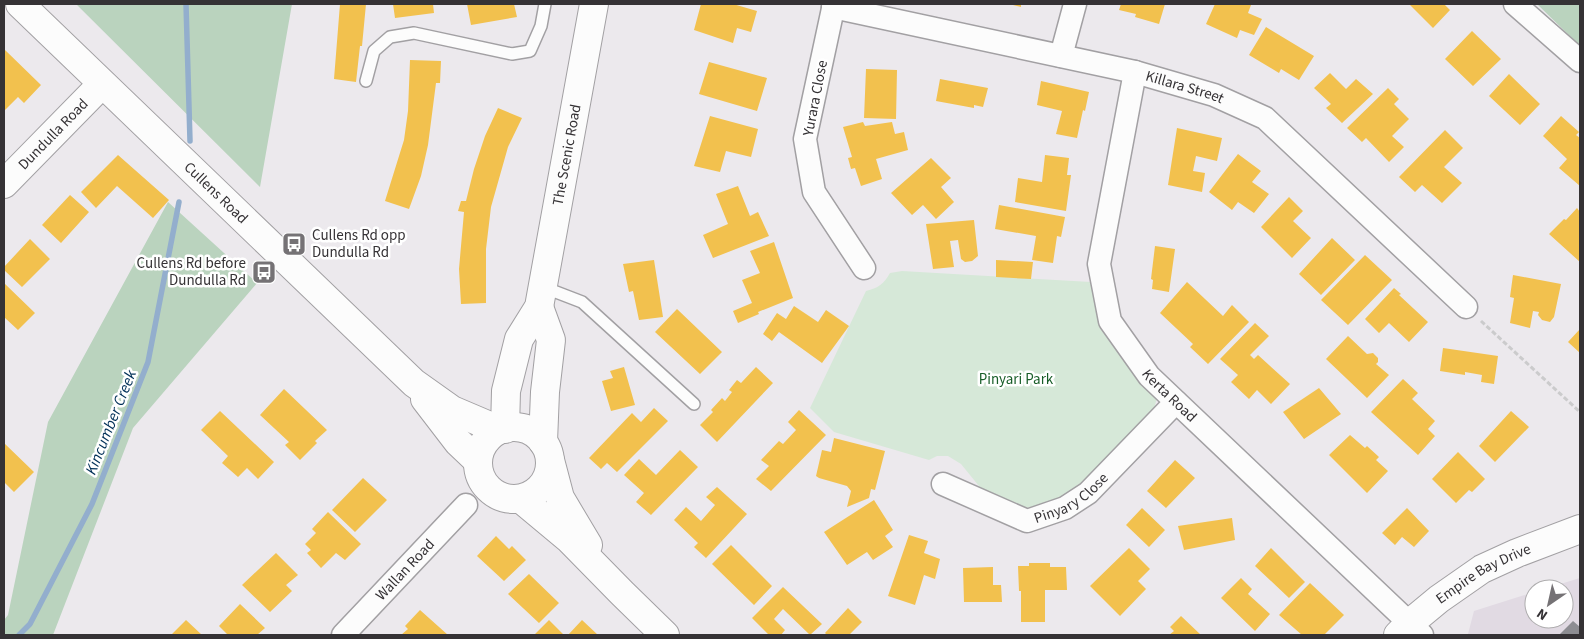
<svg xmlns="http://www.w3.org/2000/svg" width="1584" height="639" font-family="'Source Sans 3',sans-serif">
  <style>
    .built { fill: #e1dae3 }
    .green { fill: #d6e8d8 }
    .forest { fill: #bad3be }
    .homes { fill: #f2c14e }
    .industry { fill: #8d8d92 }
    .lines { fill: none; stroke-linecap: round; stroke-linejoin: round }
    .stream { stroke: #93aecd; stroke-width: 5.5 }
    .service-casing { stroke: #a2a0a3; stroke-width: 14 }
    .minor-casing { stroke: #a2a0a3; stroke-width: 25 }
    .tertiary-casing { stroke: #a2a0a3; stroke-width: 30 }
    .secondary-casing { stroke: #a2a0a3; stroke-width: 30 }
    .path { stroke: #cbcbcc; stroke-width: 3; stroke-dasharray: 5 2.5; stroke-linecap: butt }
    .service { stroke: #fcfcfc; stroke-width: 11 }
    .minor { stroke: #fcfcfc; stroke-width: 22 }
    .tertiary { stroke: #fcfcfc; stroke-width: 28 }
    .secondary { stroke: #fcfcfc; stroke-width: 28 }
    .labels { text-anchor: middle; stroke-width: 5; stroke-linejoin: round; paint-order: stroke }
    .street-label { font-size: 15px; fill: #353235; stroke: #fff }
    .poi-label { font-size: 15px; fill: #353235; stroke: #fff; text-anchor: start }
    .park-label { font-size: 15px; fill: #185d28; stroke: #fff }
    .water-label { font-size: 16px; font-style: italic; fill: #023058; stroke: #fff }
  </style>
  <rect width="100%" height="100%" fill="#ece9ed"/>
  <path class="built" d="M1580,578v57h-111l-1,-1 6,-23 60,-19v27h30v-30h-20z"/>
  <path class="green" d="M902,271l189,11 13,49 22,33 22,21 9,13 -3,11 -82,85 -24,12 -26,2 -39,-17 -22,-27 -13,-8h-11l-8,4 -95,-28 -24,-24 56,-117c12,-3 18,-7 24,-18z"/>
  <path class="forest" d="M76,4h216l-32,183z
    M1537,4h43v42z
    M168,202l89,81 -124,145 -80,207h-49v-15l4,-5 40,-193z"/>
  <path class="homes" d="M340,4h26l-4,42h-2l-4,36 -22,-3z
    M393,4h40l1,9 -39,5z
    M467,4h47l3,13 -46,8z
    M701,4h32l24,7 -6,21 -14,-4 -4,15 -39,-13z
    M1009,4h12v3z
    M1121,4h44l-6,20 -24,-7 1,-3 -17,-4z
    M1215,4h33l3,1 -3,8 14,6 -8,16 -14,-5 -3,8 -31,-14z
    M1409,4h35l6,6 -17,18z
    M1266,27l48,29 -15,24 -18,-11 -2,4 -30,-18z
    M1472,31l29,28 -28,27 -28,-27z
    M4,49l37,36 -17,18 -6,-6 -14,14z
    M410,60l31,1 -1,22h-4l-8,62 -7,31 -12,33 -24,-8 19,-61 4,-29z
    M709,62l58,16 -10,33 -58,-17z
    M866,69l31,1 -1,49 -32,-1z
    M1330,73l16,16 10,-10 17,15 -31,29 -16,-15 5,-4 -17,-16z
    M1509,74l31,30 -20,21 -31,-29z
    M940,79l48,9 -5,19 -9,-2v3l-38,-7z
    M1041,81l48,11 -4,19 -2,-1 -6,28 -21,-4 6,-23 -25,-6z
    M1388,88l11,11 -5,5 15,15 -17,17 12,11 -15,15 -23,-24 -4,4 -15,-14z
    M498,108l24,10 -14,29 -17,60 -5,42v54l-25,1 -2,-35 5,-57 -6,-1 3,-10h5l8,-32 11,-33z
    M710,116l48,13 -7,28 -25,-6 -6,21 -26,-6z
    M1561,116l18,16 -3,3 4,3v48l-21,-18 8,-9 -24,-23z
    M863,122l2,4 27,-4 3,12 9,-2 4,18 -32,9 6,20 -21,7 -6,-18 -4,1 -3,-11 4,-1 -9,-30z
    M1177,128l45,10 -5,23 -21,-5 -3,15 12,2 -3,19 -34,-7z
    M1445,130l18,18 -19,19 18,16 -20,20 -20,-18 -7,7 -16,-15z
    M1238,154l23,17 -9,11 17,12 -15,19 -16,-11 -6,8 -23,-18z
    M118,155l51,45 -16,18 -36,-32 -21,22 -15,-16z
    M1045,155l24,3 -2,17h4l-5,36 -51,-9 3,-24 24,4z
    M931,158l20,20 -10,9 13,15 -18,17 -13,-14 -11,10 -21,-22z
    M738,186l12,30 8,-4 11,24 -56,22 -10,-23 25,-11 -12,-30z
    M70,195l19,17 -28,31 -19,-18z
    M1289,197l14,14 -10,10 18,17 -19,20 -31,-31z
    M999,205l66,12 -4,20 -4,-1 -4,27 -21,-3 4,-24 -41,-7z
    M1577,208l3,4v50l-31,-28 15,-15 2,1z
    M974,220l4,36 -6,5 -7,1 -4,-3 -3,-19 -8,1 4,26 -21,2 -7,-45z
    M1332,238l23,22 -34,35 -22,-21z
    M30,239l20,20 -28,28 -18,-17v-3z
    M774,242l19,56 -35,14 1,2 -21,9 -5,-12 19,-8 -10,-23 18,-7 -10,-22z
    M1155,246l20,3 -6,43 -17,-3 1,-9 -2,-1z
    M1365,255l27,25 -44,45 -27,-25z
    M654,260l9,57 -24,3 -6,-29 -4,1 -6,-28z
    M996,260l37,2 -2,17 -35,-2z
    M1513,275l48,9 -7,33 -4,5 -8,-2 -4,-5 1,-3 -6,-1 -3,17 -20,-5 4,-25 -4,-1z
    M1187,282l36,34 9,-11 17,17 -41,42 -18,-17 3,-3 -33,-31z
    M4,283l31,30 -17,17 -14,-13z
    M1394,288l7,6 -2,1 29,27 -19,20 -20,-19 -10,10 -14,-14z
    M794,306l24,16 8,-12 23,16 -27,37 -43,-31 -7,9 -9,-7 14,-21 9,6z
    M677,309l45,43 -22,22 -45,-42z
    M1255,323l14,13 -19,19 4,4 4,-4 32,29 -19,20 -14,-14 -8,9 -18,-17 7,-7 -18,-16z
    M1580,329v24l-12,-11z
    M1348,336l19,18 6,-1 5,5v4l-2,2 13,11 -22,23 -41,-39z
    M1443,348l55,8 -4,28 -13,-2 1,-7 -17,-3v3l-25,-4z
    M624,367l11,38 -24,6 -9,-30 11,-3 -3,-7z
    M756,367l17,16 -56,59 -17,-17 13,-13 -2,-2 11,-12 3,3 7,-9 -3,-2 8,-10 4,3z
    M1403,379l15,14 -6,6 23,22 -7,8 7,7 -17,19 -47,-43z
    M1319,388l22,26 -37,25 -21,-27z
    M284,389l43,41 -12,11 2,2 -17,17 -15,-15 4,-3 -29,-27z
    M654,408l14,13 -51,51 -10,-9 -6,6 -12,-11 43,-45 9,9z
    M799,410l27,25 -55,56 -15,-12 13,-13 -8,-6 18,-19 4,3 13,-14 -8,-8z
    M220,411l54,51 -16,17 -11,-11 -9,9 -16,-14 6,-7 -27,-26z
    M1511,411l18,16 -34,35 -16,-16z
    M1350,435l15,13 2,-2 12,11 -3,3 12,11 -21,22 -38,-38z
    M834,438l51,13 -10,39 -4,-1 -2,9 -22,9 4,-16 -4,-5 -28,-8 -3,-2 6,-26 9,2z
    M4,443l30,29 -20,20 -10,-10z
    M680,450l18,17 -47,48 -15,-13 8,-9 -20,-18 15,-16 17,16z
    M1458,452l27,27 -13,13 -3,-2 -13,13 -24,-24z
    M1175,460l20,18 -29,30 -19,-17z
    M363,478l24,22 -32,32 -23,-22z
    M717,487l30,27 -41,44 -12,-11 4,-4 -24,-23 12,-13 15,14 14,-16 -9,-8z
    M874,500l19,30 -8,6 8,11 -20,13 -6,-8 -20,13 -23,-33z
    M1142,508l23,22 -16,17 -23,-22z
    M1407,508l22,23 -15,16 -12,-10 -7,8 -13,-12z
    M328,512l33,32 -16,16 -9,-7 -15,15 -14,-15 4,-3 -6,-6 11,-11 -4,-4z
    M1232,518l3,22 -51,10 -6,-24z
    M909,535l19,6 -4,12 16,6 -5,20 -11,-4 -9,30 -27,-9z
    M496,536l13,13 3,-3 14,14 -22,21 -27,-25z
    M731,545l41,41 -18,19 -42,-41z
    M1129,548l21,21 -12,12 8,8 -26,27 -30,-30z
    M1271,548l34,34 -16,16 -34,-32z
    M276,553l22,22 -12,10 6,6 -22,21 -28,-27z
    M1029,563h21v4h16l1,23h-22v32h-24v-31h-2l-1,-25h11z
    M993,567v18h8l1,17h-38l-1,-34z
    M529,574l30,29 -20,20 -31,-29z
    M1241,578l11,11 -4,5 22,20 -15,17 -34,-33z
    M1310,583l34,32 -20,20h-22l-23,-20z
    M783,587l39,37 -12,11 -27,-26 -9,10 11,11 -4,5h-12l-17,-17z
    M240,604l25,24 -8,7h-29l-9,-9z
    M848,608l14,14 -13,13h-22l-2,-2z
    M420,610l28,25h-47l7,-6 -3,-3z
    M1181,616l20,19h-32l5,-4 -4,-4z
    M186,620l16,15h-31z
    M549,620l15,15h-30z
    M582,620l16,15h-30z"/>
  <path class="industry" d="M1573,621l7,6v8h-21z"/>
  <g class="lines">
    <path class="stream" d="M186,4l4,137
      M19,635l11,-11 62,-120 56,-142 31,-160"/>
    <g class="service-casing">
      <path id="service" d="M366,81l8,-30 16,-14 24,-4 98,21 18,-3 11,-25 4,-22
        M543,287l39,15 112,102"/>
    </g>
    <g class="minor-casing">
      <g id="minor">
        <path d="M834,4l-29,135 9,53 50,76"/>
        <path d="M1515,4l65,57"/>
        <path id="s1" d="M833,7l302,65 79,23 51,23 201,189"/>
        <path d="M1061,56l14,-52"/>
        <path id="s2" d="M1135,72l-36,192 11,57 39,55 273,259"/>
        <path id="s3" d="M943,484l84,37 38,-13 23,-15 88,-91"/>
        <path id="s4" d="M343,635l123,-130"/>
      </g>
    </g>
    <g class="tertiary-casing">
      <g id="tertiary">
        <path id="s5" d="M4,184l98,-100"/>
      </g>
    </g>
    <g class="secondary-casing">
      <g id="secondary">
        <path id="s6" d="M20,4l394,379 38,27 47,20"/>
        <path d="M539,307l12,33 -6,52 -2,50"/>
        <path d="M425,399l33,43 20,19"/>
        <circle cx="514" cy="463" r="36"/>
        <path id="s7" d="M505,429l1,-38 13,-52 20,-32 55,-303"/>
        <path d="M550,460l10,38 28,47"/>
        <path d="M521,499l48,40 53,54 43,42"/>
        <path id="s8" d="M1398,635l12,-12 29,-24 43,-30 35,-16 63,-24"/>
      </g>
    </g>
    <path class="path" d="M1481,321l99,91"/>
    <use href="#service" class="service"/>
    <use href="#minor" class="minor"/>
    <use href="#tertiary" class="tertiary"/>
    <use href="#secondary" class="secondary"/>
  </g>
  <defs>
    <g id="bus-square" transform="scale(1.25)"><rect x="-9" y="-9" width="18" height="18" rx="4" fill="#757275" stroke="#fff"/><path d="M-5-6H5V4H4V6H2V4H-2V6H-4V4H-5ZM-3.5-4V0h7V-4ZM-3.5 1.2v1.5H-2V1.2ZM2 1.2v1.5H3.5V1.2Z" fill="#fff"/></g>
  </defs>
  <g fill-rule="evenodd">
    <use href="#bus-square" x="294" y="244"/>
    <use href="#bus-square" x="264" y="272"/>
  </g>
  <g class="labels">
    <g class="street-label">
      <text dy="5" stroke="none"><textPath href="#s1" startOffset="361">Killara Street</textPath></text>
      <text transform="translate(815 98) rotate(-79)" y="5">Yurara Close</text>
      <text dy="5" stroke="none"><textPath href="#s5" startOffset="70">Dundulla Road</textPath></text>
      <text dy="5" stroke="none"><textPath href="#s7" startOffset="284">The Scenic Road</textPath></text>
      <text dy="5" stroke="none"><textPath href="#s6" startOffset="272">Cullens Road</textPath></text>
      <text dy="5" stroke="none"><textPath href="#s2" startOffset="349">Kerta Road</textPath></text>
      <text dy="5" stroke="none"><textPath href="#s3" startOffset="142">Pinyary Close</textPath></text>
      <text dy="5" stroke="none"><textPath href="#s4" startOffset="90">Wallan Road</textPath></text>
      <text dy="5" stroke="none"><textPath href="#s8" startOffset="106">Empire Bay Drive</textPath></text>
    </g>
    <g class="poi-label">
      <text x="312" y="240">Cullens Rd opp<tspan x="312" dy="17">Dundulla Rd</tspan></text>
      <text x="246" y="268" text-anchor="end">Cullens Rd before<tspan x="246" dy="17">Dundulla Rd</tspan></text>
    </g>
    <g class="park-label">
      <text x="1016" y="384">Pinyari Park</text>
    </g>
    <g class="water-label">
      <text transform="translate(110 422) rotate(-68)" y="6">Kincumber Creek</text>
    </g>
  </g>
  <rect width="1584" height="639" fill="none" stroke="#353235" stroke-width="10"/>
  <g transform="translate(1549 604) rotate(214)"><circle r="24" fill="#ffffff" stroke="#aeadae"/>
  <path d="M0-4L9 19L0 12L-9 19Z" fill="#757275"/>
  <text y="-8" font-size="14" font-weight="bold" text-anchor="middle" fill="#353235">N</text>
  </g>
</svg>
